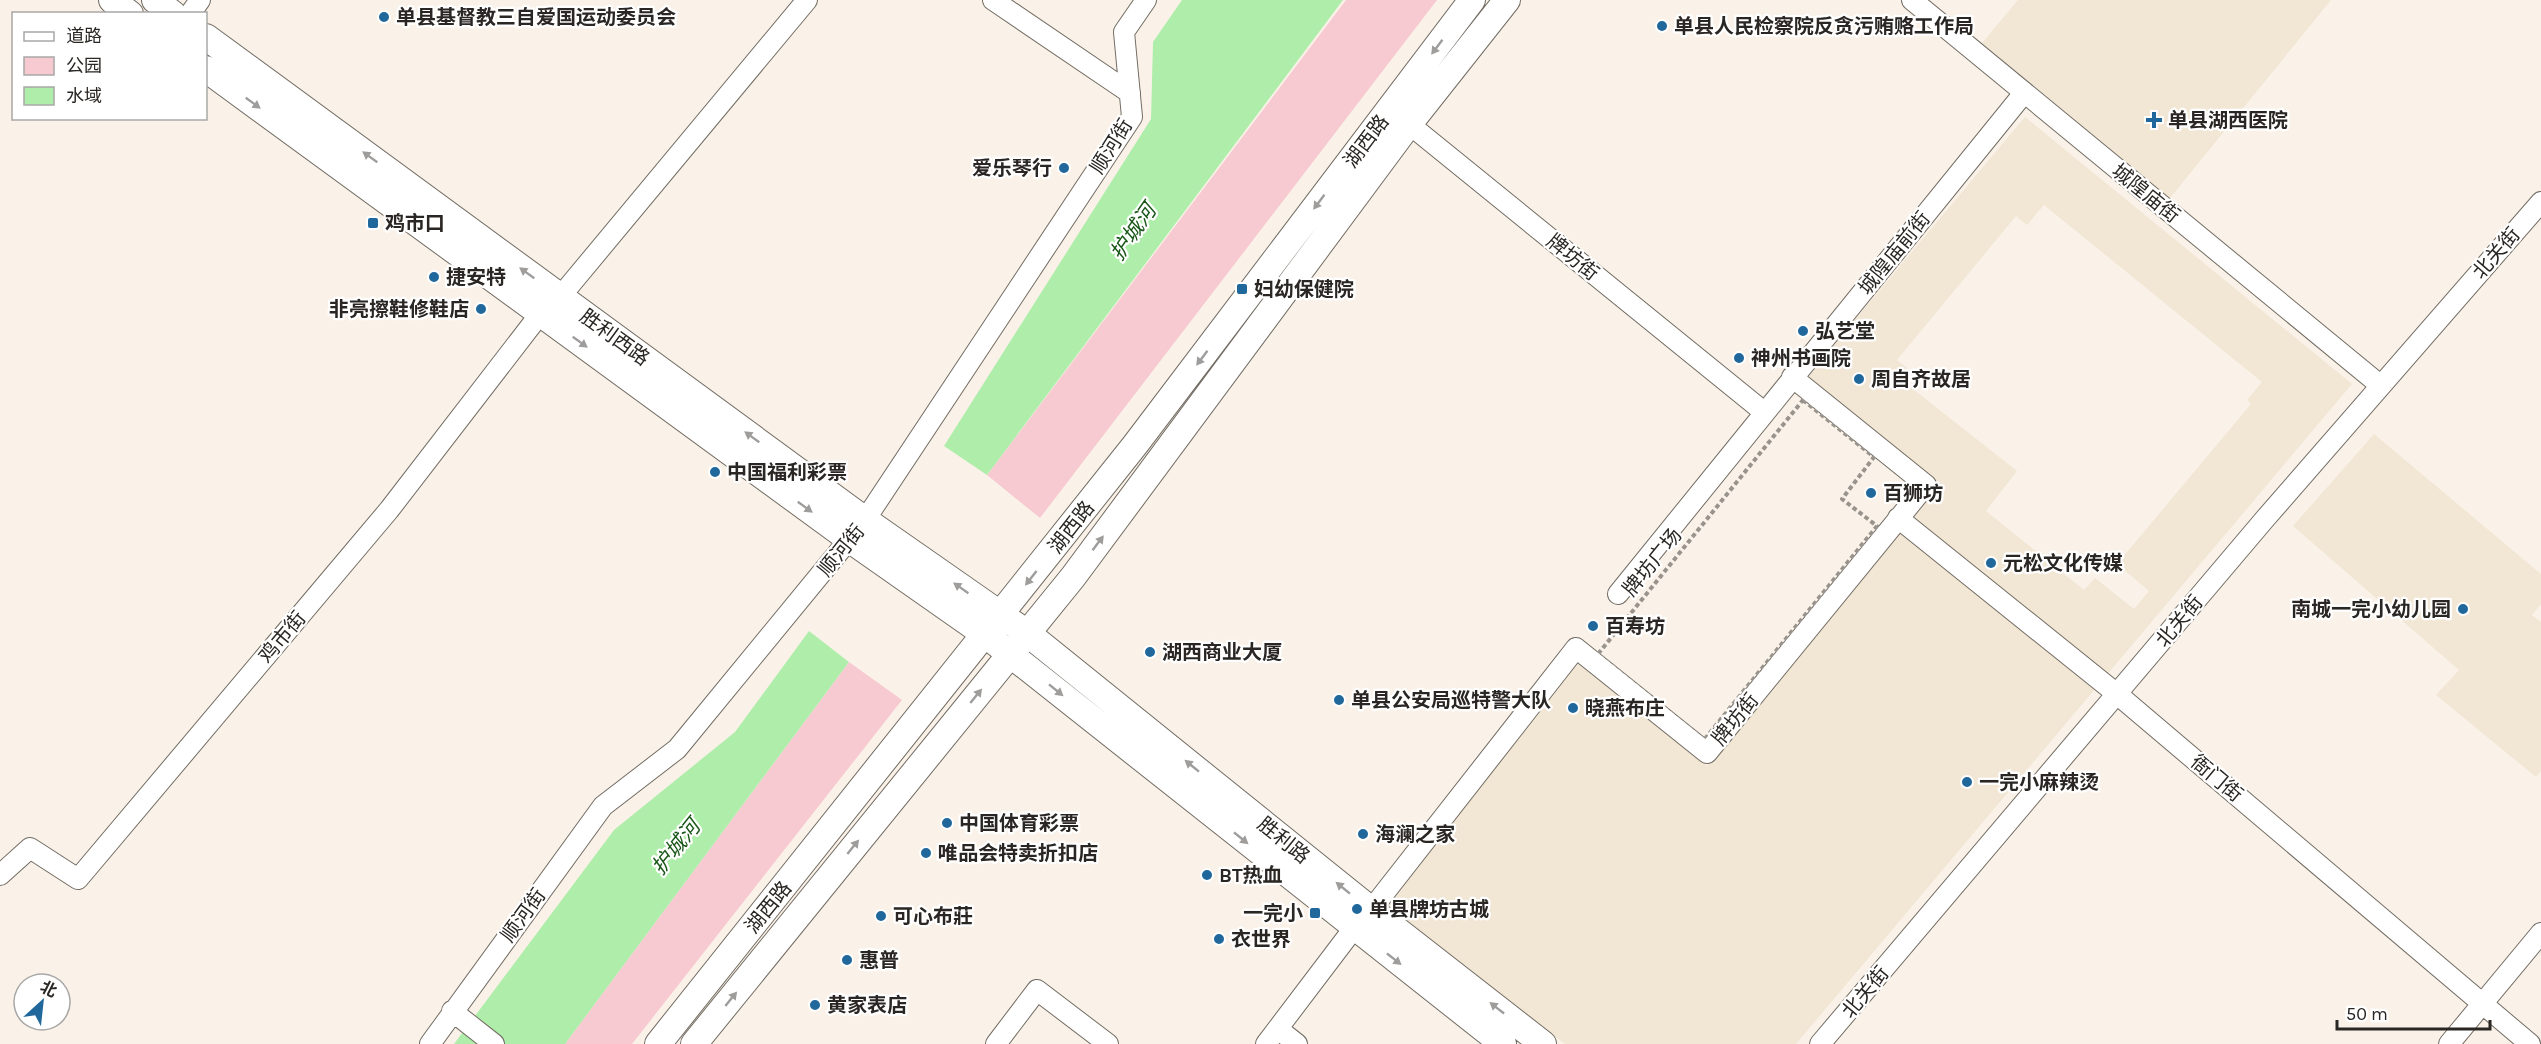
<svg xmlns="http://www.w3.org/2000/svg" width="2541" height="1044" font-family="Karla,'Noto Sans SC',sans-serif">
  <style>
    .built { fill: #f2e6d5; fill-rule: evenodd }
    .green { fill: #f7cad2 }
    .water { fill: #afedaa }
    .lines { fill: none; stroke-linecap: round; stroke-linejoin: round }
    .minor-casing { stroke: #726c63; stroke-width: 22 }
    .major-casing { stroke: #726c63; stroke-width: 28 }
    .path { stroke: #98938c; stroke-width: 4; stroke-dasharray: 4.5 3; stroke-linecap: butt }
    .minor { stroke: #fff; stroke-width: 20 }
    .major { stroke: #fff; stroke-width: 26 }
    .oneway { fill: #9f9d9c }
    .poi-dot { fill: #20679b; stroke: #fff; stroke-width: 2 }
    .labels { text-anchor: middle; stroke-width: 4.5; stroke-linejoin: round; paint-order: stroke }
    .poi-label { font-size: 20px; font-weight: bold; fill: #292623; stroke: #fff; text-anchor: start }
    .street-label { font-size: 20px; fill: #292623; stroke: #fff }
    .water-label { font-size: 21px; font-style: italic; fill: #195618; stroke: #fff }
  </style>
  <rect width="100%" height="100%" fill="#faf2e8"/>
  <path class="built" d="M2018,0h313l-161,198 -188,-155z
    M2025,117l327,267 -556,660h-231l-179,-140 190,-243 131,105 230,-281 -131,-107zM2044,205l218,177 -15,18 4,4 -134,160 32,27 -15,18 -39,-31 -11,12 -98,-79 31,-40 -118,-93 8,-10 -10,-8 119,-144 11,9z
    M2374,434l167,140v30l-9,11 9,7v149l-5,6 -100,-82 23,-25 -166,-144z"/>
  <path class="green" d="M1346,0h91l-397,518 -53,-43z
    M849,662l53,38 -270,344h-67z"/>
  <path class="water" d="M1182,0h161l-356,475 -43,-29 207,-327 2,-77z
    M809,631l40,31 -284,382h-111l160,-214 121,-98z"/>
  <g class="lines">
    <g class="minor-casing">
      <path id="minor" d="M993,0l137,93
        M1912,0l468,385
        M190,14l10,-14
        M1409,124l355,288
        M560,297l247,-297
        M1898,518l219,176 413,350
        M1618,594l406,-501
        M0,875l30,-27 48,31 311,-369 151,-196
        M1371,910l205,-262 131,105 219,-268 -134,-108
        M452,1011l42,33
        M1278,1029l19,15
        M430,1044l173,-238 74,-57 188,-229 267,-403 -8,-85 22,-32
        M996,1044l41,-54 71,54
        M1266,1044l88,-116
        M1820,1044l444,-524 277,-318
        M2449,1044l92,-111"/>
    </g>
    <g class="major-casing">
      <path id="major" d="M112,0l18,14
        M155,0l18,14
        M206,37l659,483 162,113 344,277 172,134
        M206,69l643,470 137,96 517,409
        M658,1044l477,-599 337,-445
        M694,1044l379,-467 336,-453 98,-124"/>
    </g>
    <path class="path" d="M1803,400l71,57 -32,42 35,27 -173,214 -106,-86z"/>
    <use href="#minor" class="minor"/>
    <use href="#major" class="major"/>
  </g>
  <defs><path id="oneway-solid" d="M-6-.8H1V-3.2L6.5 0L1 3.2V.8H-6Z" transform="scale(1.5)"/></defs>
  <g class="oneway">
    <use href="#oneway-solid" transform="translate(1437 47) rotate(127)"/>
    <use href="#oneway-solid" transform="translate(253 103) rotate(36)"/>
    <use href="#oneway-solid" transform="translate(370 157) rotate(-144)"/>
    <use href="#oneway-solid" transform="translate(1319 202) rotate(127)"/>
    <use href="#oneway-solid" transform="translate(527 273) rotate(-144)"/>
    <use href="#oneway-solid" transform="translate(580 342) rotate(36)"/>
    <use href="#oneway-solid" transform="translate(1202 358) rotate(127)"/>
    <use href="#oneway-solid" transform="translate(752 437) rotate(-144)"/>
    <use href="#oneway-solid" transform="translate(805 507) rotate(36)"/>
    <use href="#oneway-solid" transform="translate(1098 543) rotate(-53)"/>
    <use href="#oneway-solid" transform="translate(1031 578) rotate(128)"/>
    <use href="#oneway-solid" transform="translate(961 588) rotate(-145)"/>
    <use href="#oneway-solid" transform="translate(1056 690) rotate(39)"/>
    <use href="#oneway-solid" transform="translate(976 696) rotate(-51)"/>
    <use href="#oneway-solid" transform="translate(1192 766) rotate(-141)"/>
    <use href="#oneway-solid" transform="translate(1241 838) rotate(39)"/>
    <use href="#oneway-solid" transform="translate(853 847) rotate(-51)"/>
    <use href="#oneway-solid" transform="translate(1343 888) rotate(-141)"/>
    <use href="#oneway-solid" transform="translate(1394 959) rotate(38)"/>
    <use href="#oneway-solid" transform="translate(731 999) rotate(-51)"/>
    <use href="#oneway-solid" transform="translate(1497 1008) rotate(-142)"/>
  </g>
  <g class="poi-dot">
    <circle cx="384" cy="17" r="6"/>
    <circle cx="1662" cy="26" r="6"/>
    <path d="M2151 111h6v6h6v6h-6v6h-6v-6h-6v-6h6z"/>
    <circle cx="1064" cy="168" r="6"/>
    <rect x="367" y="217" width="12" height="12" rx="3"/>
    <circle cx="434" cy="277" r="6"/>
    <rect x="1236" y="283" width="12" height="12" rx="3"/>
    <circle cx="481" cy="309" r="6"/>
    <circle cx="1803" cy="331" r="6"/>
    <circle cx="1739" cy="358" r="6"/>
    <circle cx="1859" cy="379" r="6"/>
    <circle cx="715" cy="472" r="6"/>
    <circle cx="1871" cy="493" r="6"/>
    <circle cx="1991" cy="563" r="6"/>
    <circle cx="2463" cy="609" r="6"/>
    <circle cx="1593" cy="626" r="6"/>
    <circle cx="1150" cy="652" r="6"/>
    <circle cx="1339" cy="700" r="6"/>
    <circle cx="1573" cy="708" r="6"/>
    <circle cx="1967" cy="782" r="6"/>
    <circle cx="947" cy="823" r="6"/>
    <circle cx="1363" cy="834" r="6"/>
    <circle cx="926" cy="853" r="6"/>
    <circle cx="1207" cy="875" r="6"/>
    <circle cx="1357" cy="909" r="6"/>
    <rect x="1309" y="907" width="12" height="12" rx="3"/>
    <circle cx="881" cy="916" r="6"/>
    <circle cx="1219" cy="939" r="6"/>
    <circle cx="847" cy="960" r="6"/>
    <circle cx="815" cy="1005" r="6"/>
  </g>
  <g class="labels">
    <g class="poi-label">
      <text x="396" y="24">单县基督教三自爱国运动委员会</text>
      <text x="1674" y="33">单县人民检察院反贪污贿赂工作局</text>
      <text x="2168" y="127">单县湖西医院</text>
      <text x="1052" y="175" text-anchor="end">爱乐琴行</text>
      <text x="385" y="230">鸡市口</text>
      <text x="446" y="284">捷安特</text>
      <text x="1254" y="296">妇幼保健院</text>
      <text x="469" y="316" text-anchor="end">非亮擦鞋修鞋店</text>
      <text x="1815" y="338">弘艺堂</text>
      <text x="1751" y="365">神州书画院</text>
      <text x="1871" y="386">周自齐故居</text>
      <text x="727" y="479">中国福利彩票</text>
      <text x="1883" y="500">百狮坊</text>
      <text x="2003" y="570">元松文化传媒</text>
      <text x="2451" y="616" text-anchor="end">南城一完小幼儿园</text>
      <text x="1605" y="633">百寿坊</text>
      <text x="1162" y="659">湖西商业大厦</text>
      <text x="1351" y="707">单县公安局巡特警大队</text>
      <text x="1585" y="715">晓燕布庄</text>
      <text x="1979" y="789">一完小麻辣烫</text>
      <text x="959" y="830">中国体育彩票</text>
      <text x="1375" y="841">海澜之家</text>
      <text x="938" y="860">唯品会特卖折扣店</text>
      <text x="1219" y="882">BT热血</text>
      <text x="1369" y="916">单县牌坊古城</text>
      <text x="1303" y="920" text-anchor="end">一完小</text>
      <text x="893" y="923">可心布莊</text>
      <text x="1231" y="946">衣世界</text>
      <text x="859" y="967">惠普</text>
      <text x="827" y="1012">黄家表店</text>
    </g>
    <g class="street-label">
      <text transform="translate(1366 141) rotate(-53)" y="7">湖西路</text>
      <text transform="translate(1111 146) rotate(-58)" y="7">顺河街</text>
      <text transform="translate(2146 193) rotate(39)" y="7">城隍庙街</text>
      <text transform="translate(1894 253) rotate(-51)" y="7">城隍庙前街</text>
      <text transform="translate(2496 253) rotate(-49)" y="7">北关街</text>
      <text transform="translate(1573 257) rotate(39)" y="7">牌坊街</text>
      <text transform="translate(615 337) rotate(36)" y="7">胜利西路</text>
      <text transform="translate(1071 527) rotate(-52)" y="7">湖西路</text>
      <text transform="translate(841 550) rotate(-51)" y="7">顺河街</text>
      <text transform="translate(1652 562) rotate(-51)" y="7">牌坊广场</text>
      <text transform="translate(2179 621) rotate(-50)" y="7">北关街</text>
      <text transform="translate(282 637) rotate(-50)" y="7">鸡市街</text>
      <text transform="translate(1735 719) rotate(-51)" y="7">牌坊街</text>
      <text transform="translate(2217 778) rotate(40)" y="7">衙门街</text>
      <text transform="translate(1284 840) rotate(39)" y="7">胜利路</text>
      <text transform="translate(768 907) rotate(-51)" y="7">湖西路</text>
      <text transform="translate(523 915) rotate(-54)" y="7">顺河街</text>
      <text transform="translate(1865 992) rotate(-50)" y="7">北关街</text>
    </g>
    <g class="water-label">
      <text transform="translate(1133 232) rotate(-55)" y="7">护城河</text>
      <text transform="translate(676 847) rotate(-51)" y="7">护城河</text>
    </g>
  </g>
  <rect x="12" y="12" width="195" height="108" fill="#ffffff" stroke="#a9a8a7" stroke-width="1.5"/>
  <rect x="24" y="32" width="30" height="9" fill="#ffffff" stroke="#a9a8a7" stroke-width="1.5"/>
  <text x="66" y="42" font-size="18" fill="#292623">道路</text>
  <rect x="24" y="57" width="30" height="18" fill="#f7cad2" stroke="#a9a8a7" stroke-width="1.5"/>
  <text x="66" y="72" font-size="18" fill="#292623">公园</text>
  <rect x="24" y="87" width="30" height="18" fill="#afedaa" stroke="#a9a8a7" stroke-width="1.5"/>
  <text x="66" y="102" font-size="18" fill="#292623">水域</text>
  <g transform="translate(42 1002) rotate(27)"><circle r="28" fill="#ffffff" stroke="#a9a8a7" stroke-width="1.5"/>
  <path d="M0-4.5L10 22L0 15L-10 22Z" fill="#20679b"/>
  <text y="-9" font-size="16" font-weight="bold" text-anchor="middle" fill="#292623">北</text>
  </g>
  <path d="M2337 1020v9h153v-9" fill="none" stroke="#292623" stroke-width="3"/>
  <text x="2346" y="1020" font-size="18" fill="#292623" stroke="#ffffff" stroke-width="4.5" paint-order="stroke">50 m</text>
</svg>
